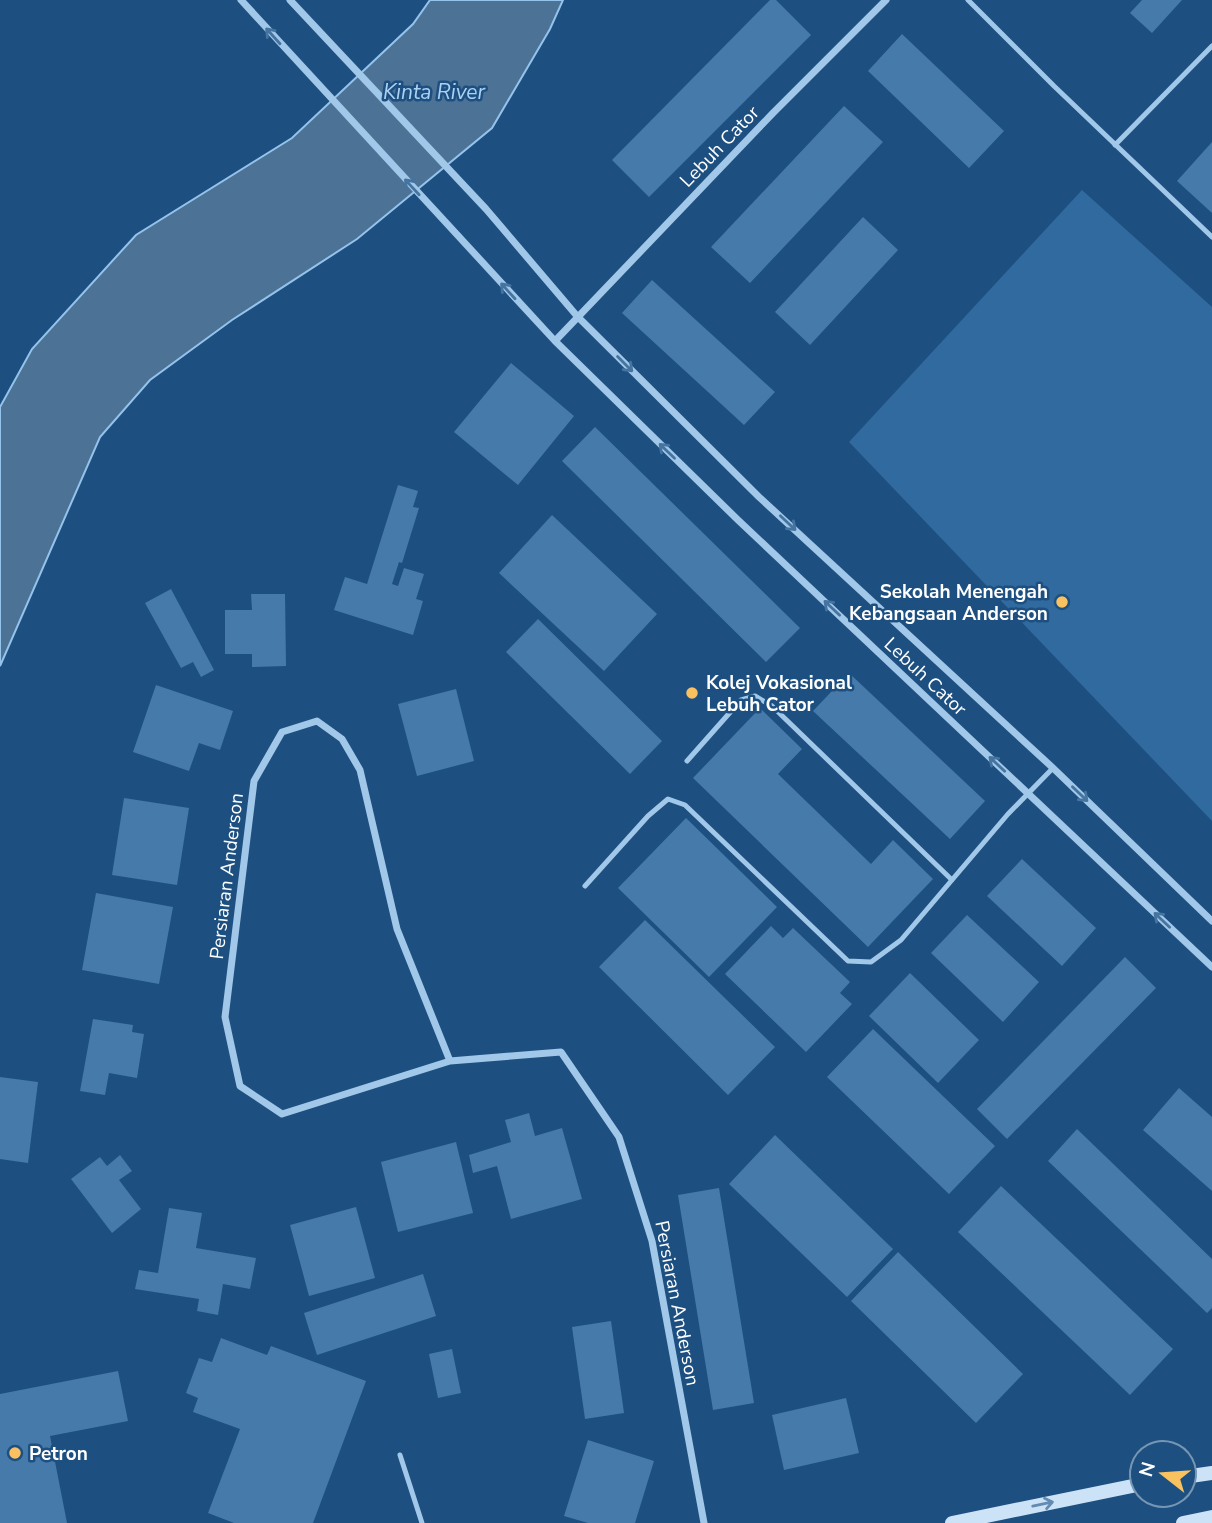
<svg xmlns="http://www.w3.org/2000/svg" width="1212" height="1523" font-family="'Nunito Sans',sans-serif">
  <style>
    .green { fill: #306a9f }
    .water { fill: #4c7296; stroke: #94c3eb; stroke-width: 2 }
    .building { fill: #457aab }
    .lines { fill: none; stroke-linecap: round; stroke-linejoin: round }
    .lane { stroke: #a1c7e9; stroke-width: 5 }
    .street { stroke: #a1c7e9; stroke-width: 7 }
    .secondary { stroke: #cce2f7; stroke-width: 14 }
    .oneway { stroke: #4574a0 }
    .oneway2 { stroke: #638ab0 }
    .poi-dot { fill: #f9c15f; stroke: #1d5081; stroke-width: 2.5 }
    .labels { text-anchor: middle; stroke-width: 5; stroke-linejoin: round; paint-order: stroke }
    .street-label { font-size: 19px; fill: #fff; stroke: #1d5081 }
    .poi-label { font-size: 19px; font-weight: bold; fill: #fff; stroke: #1d5081; text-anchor: start }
    .water-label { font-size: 21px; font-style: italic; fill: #acd1f1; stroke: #1d5081 }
  </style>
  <rect width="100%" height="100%" fill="#1d5081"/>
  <path class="green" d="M1082,190l130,117v514l-363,-379z"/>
  <path class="water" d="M430,0h133l-13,29 -58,99 -135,111 -125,81 -82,60 -50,57 -100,229v-259l32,-58 104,-114 156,-97 121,-114z"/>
  <path class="building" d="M770,0h6l35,35 -162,162 -37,-37z
    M1142,0h40l-30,33 -22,-20z
    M902,34l102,97 -35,37 -101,-97z
    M844,106l39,36 -133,141 -39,-36z
    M1212,142v71l-35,-32z
    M863,217l35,33 -88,95 -35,-33z
    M652,280l123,112 -31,33 -122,-112z
    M511,363l63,53 -56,69 -64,-53z
    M595,427l205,201 -34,34 -204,-201z
    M398,485l20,6 -5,16 6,1 -17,55 -3,-1 -7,22 6,2 6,-18 20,6 -8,25 7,2 -10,34 -79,-25 11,-33 22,7z
    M552,515l105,99 -53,57 -105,-98z
    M171,589l43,81 -13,7 -8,-15 -12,6 -36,-65z
    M251,594h34l1,72 -34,1v-13h-27v-44h27z
    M538,619l124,122 -32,33 -124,-122z
    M849,673l136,128 -35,38 -137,-128z
    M156,685l77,26 -13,39 -21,-7 -10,28 -56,-19z
    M456,689l18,72 -57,15 -19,-72z
    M760,708l42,41 -24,25 93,90 22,-24 40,39 -65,68 -175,-169z
    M124,798l65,10 -12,77 -65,-10z
    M686,818l91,89 -68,70 -91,-89z
    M1022,859l74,69 -34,38 -75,-70z
    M96,893l77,14 -14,77 -77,-14z
    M967,915l72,67 -36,40 -72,-69z
    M645,920l130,127 -47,48 -129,-128z
    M771,926l12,12 10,-10 57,54 -10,11 12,11 -46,48 -81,-78z
    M1125,957l31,31 -149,151 -30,-30z
    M910,973l69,67 -41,43 -69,-67z
    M93,1019l40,6 -1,7 12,2 -7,44 -28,-5 -4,22 -25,-4z
    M873,1029l122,117 -46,48 -122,-117z
    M0,1077l38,5 -10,81 -28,-4z
    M1179,1088l33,29v74l-69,-61z
    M529,1113l6,23 27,-8 20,71 -71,20 -14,-53 -24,7 -4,-18 42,-13 -6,-22z
    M1077,1129l135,130v49l-5,5 -159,-152z
    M775,1135l118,114 -46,48 -118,-113z
    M456,1142l17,71 -75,19 -17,-70z
    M120,1155l12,16 -13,9 22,29 -29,24 -41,-54 29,-22 7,9z
    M1001,1186l172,163 -43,46 -172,-163z
    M719,1188l35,215 -41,7 -35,-215z
    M356,1207l19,71 -66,18 -19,-71z
    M169,1208l33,5 -6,35 60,10 -6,31 -27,-5 -5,31 -21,-4 2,-12 -64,-10 4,-19 19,3z
    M898,1252l125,122 -47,49 -125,-122z
    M423,1274l13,42 -119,39 -13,-42z
    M611,1321l13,92 -39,6 -13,-92z
    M221,1338l46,17 4,-9 95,35 -53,142h-79l-26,-10 32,-84 -47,-17 5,-14 -12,-5 13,-35 13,4z
    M452,1349l9,44 -23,5 -9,-44z
    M118,1371l10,50 -78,15 17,87h-67v-129z
    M846,1398l13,55 -75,17 -12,-55z
    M588,1440l66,21 -19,62h-47l-24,-7z"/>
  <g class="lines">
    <path class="lane" d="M968,0l86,86 158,151
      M1115,145l97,-99
      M687,761l54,-61 14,-4 17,10 180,174
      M585,886l63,-70 20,-17 17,6 163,156 23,1 30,-22 107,-126 45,-46
      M400,1455l22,68"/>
    <path class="street" d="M241,0l314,341 183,179 474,447
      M290,0l196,209 91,107 182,181 294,271 159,153
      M555,341l218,-228 113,-113
      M450,1061l-53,-132 -37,-159 -18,-31 -25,-18 -35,11 -28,49 -29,236 15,69 42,28 168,-53 111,-9 58,85 33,104 52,282"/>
    <path class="secondary" d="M1184,1477l28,-4
      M952,1523l190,-39
      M1183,1523l29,-6"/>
  </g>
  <defs><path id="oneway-shaft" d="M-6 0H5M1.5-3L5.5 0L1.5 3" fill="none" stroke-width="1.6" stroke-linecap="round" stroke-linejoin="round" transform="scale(1.75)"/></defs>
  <g class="oneway">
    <use href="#oneway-shaft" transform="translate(273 36) rotate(-132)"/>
    <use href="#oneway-shaft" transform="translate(412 187) rotate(-133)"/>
    <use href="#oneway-shaft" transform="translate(508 291) rotate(-132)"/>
    <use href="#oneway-shaft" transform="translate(625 364) rotate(45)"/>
    <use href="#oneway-shaft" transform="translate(667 451) rotate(-136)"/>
    <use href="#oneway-shaft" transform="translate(788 523) rotate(43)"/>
    <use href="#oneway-shaft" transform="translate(832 608) rotate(-137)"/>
    <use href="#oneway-shaft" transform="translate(997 764) rotate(-137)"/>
    <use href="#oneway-shaft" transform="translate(1080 794) rotate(44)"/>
    <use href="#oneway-shaft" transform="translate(1162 920) rotate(-137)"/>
  </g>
  <use class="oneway2" href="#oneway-shaft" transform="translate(1043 1504) rotate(-12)"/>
  <g class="poi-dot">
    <circle cx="1062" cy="602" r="7"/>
    <circle cx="692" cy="693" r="7"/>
    <circle cx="15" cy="1453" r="7"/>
  </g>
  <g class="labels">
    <g class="street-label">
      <text transform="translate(719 146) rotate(-46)" y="7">Lebuh Cator</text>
      <text transform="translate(926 676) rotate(43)" y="7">Lebuh Cator</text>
      <text transform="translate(226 876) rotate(-83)" y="7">Persiaran Anderson</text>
      <text transform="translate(678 1303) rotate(79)" y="7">Persiaran Anderson</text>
    </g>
    <g class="poi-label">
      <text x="1048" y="598" text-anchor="end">Sekolah Menengah<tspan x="1048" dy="22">Kebangsaan Anderson</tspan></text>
      <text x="706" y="689">Kolej Vokasional<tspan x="706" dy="22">Lebuh Cator</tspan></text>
      <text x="29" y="1460">Petron</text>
    </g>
    <g class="water-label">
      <text x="434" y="99">Kinta River</text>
    </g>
  </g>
  <g transform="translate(1163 1474) rotate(287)"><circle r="33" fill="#1d5081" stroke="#7796b3" stroke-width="2"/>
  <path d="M0-5L12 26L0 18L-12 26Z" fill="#f9c15f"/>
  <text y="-10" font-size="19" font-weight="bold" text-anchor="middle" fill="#ffffff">N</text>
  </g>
</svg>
